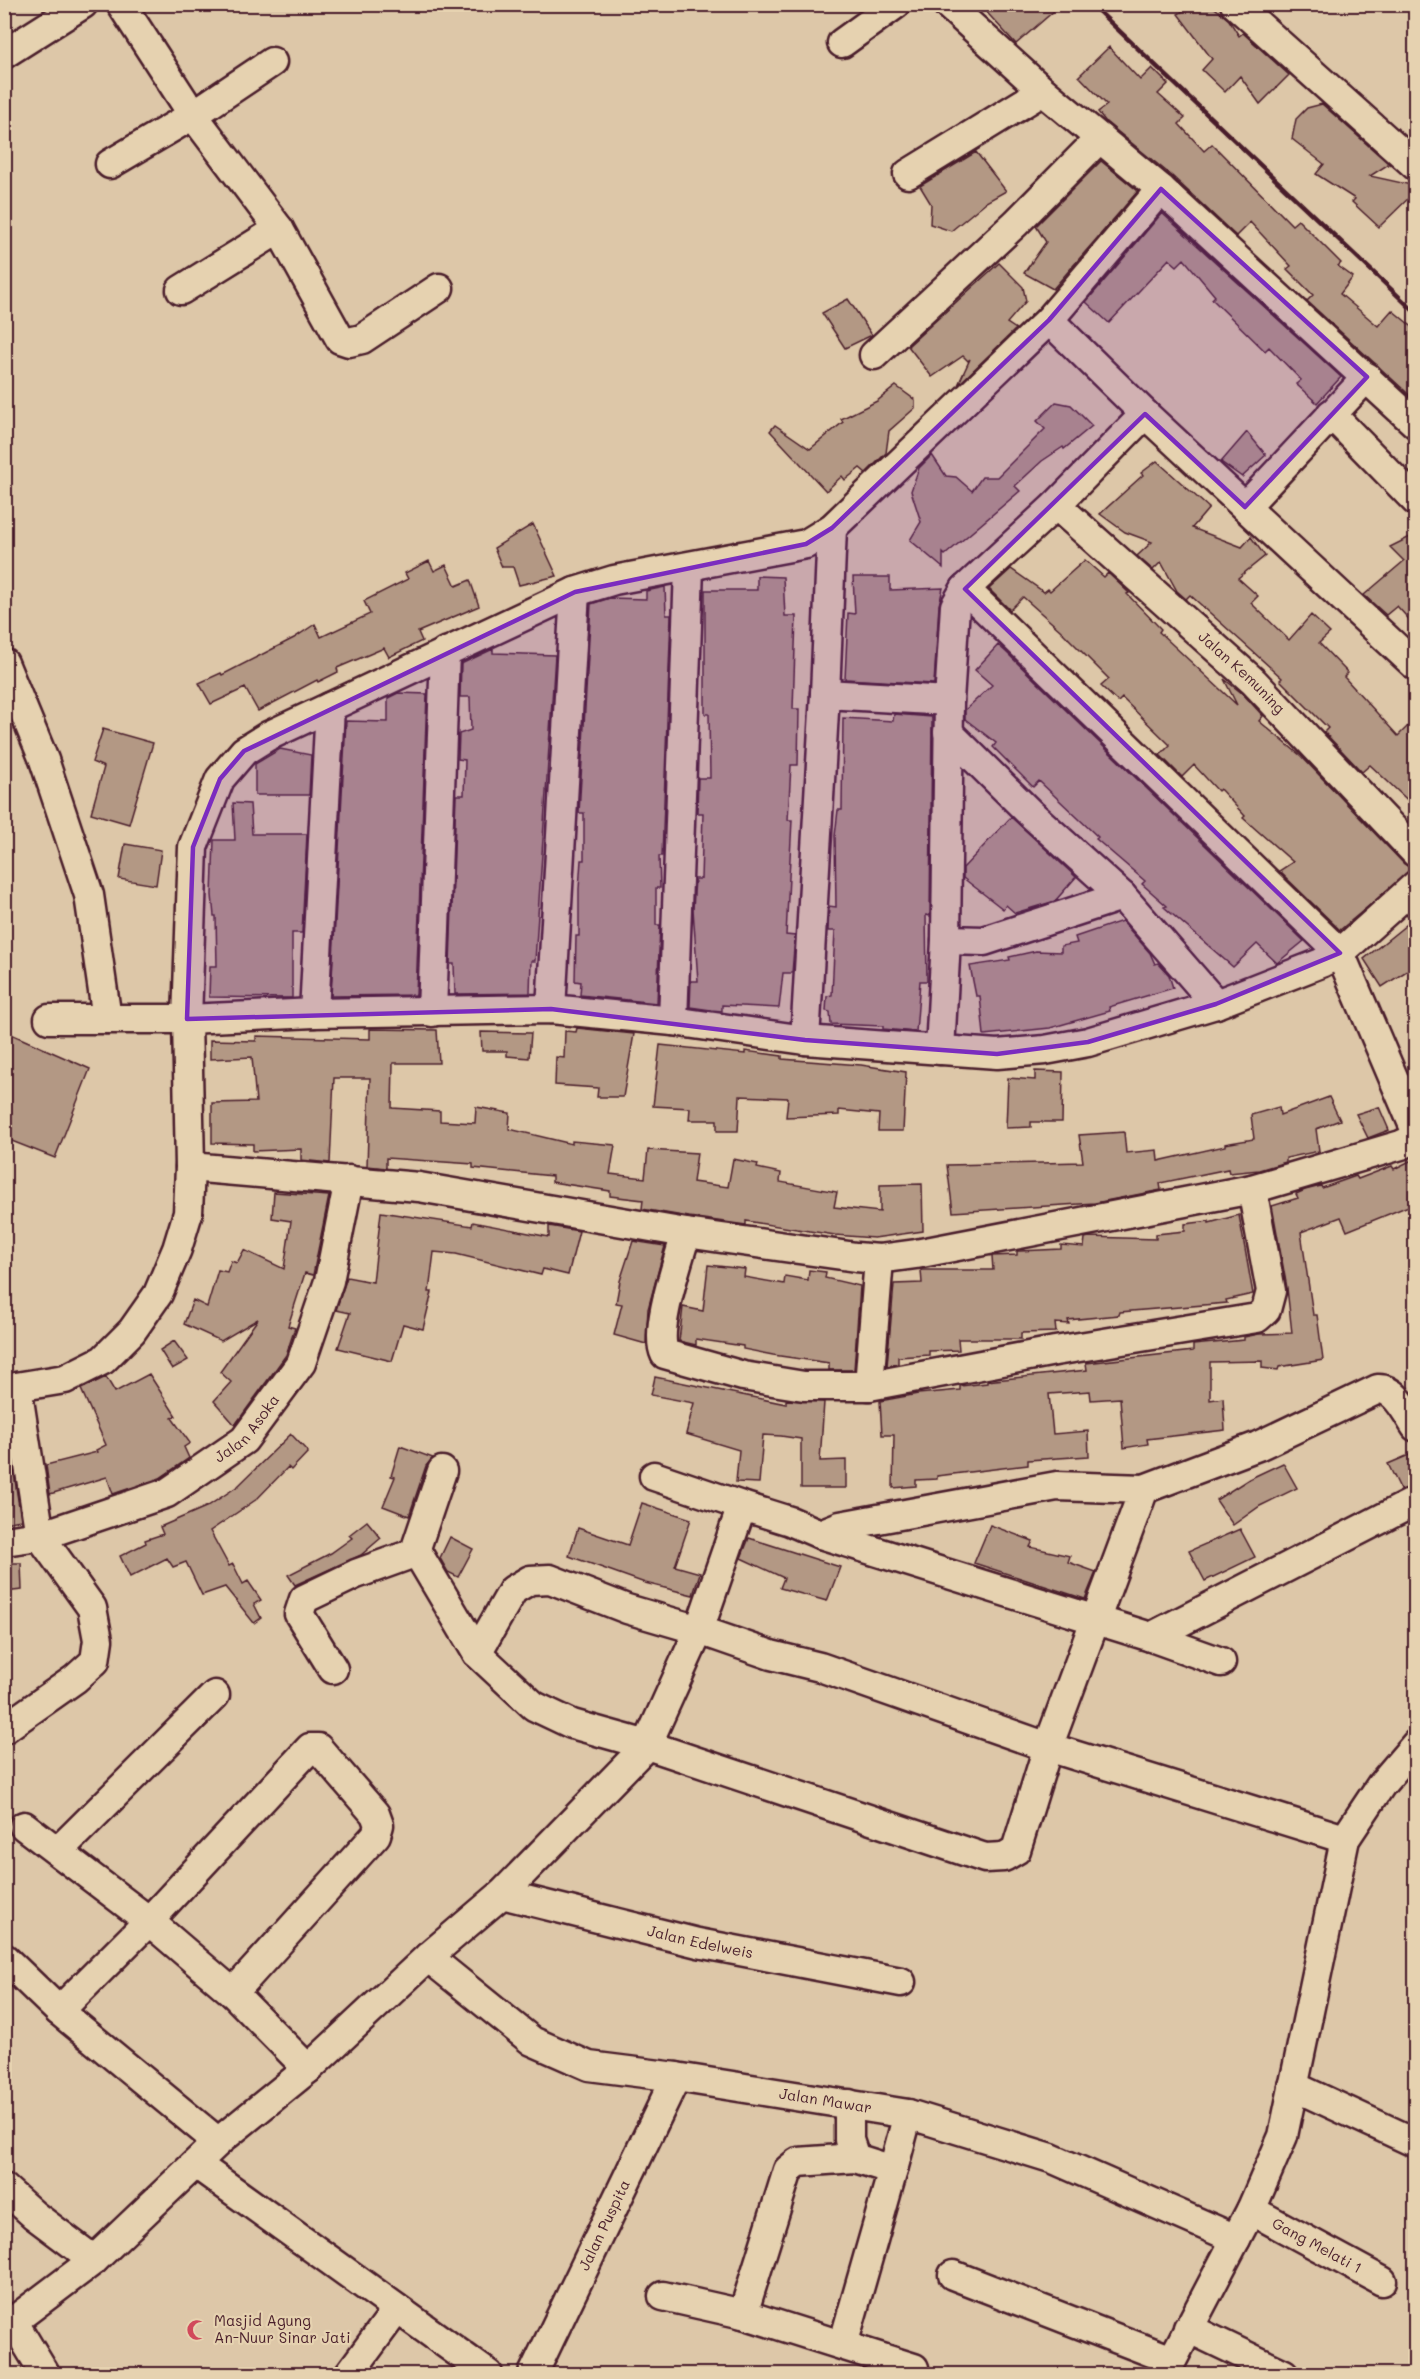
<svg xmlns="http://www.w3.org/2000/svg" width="1420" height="2379" font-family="Mali,sans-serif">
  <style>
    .building { fill: #b39884; stroke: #4a1f2b; stroke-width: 1.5 }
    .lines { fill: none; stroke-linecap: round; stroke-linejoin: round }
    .minor-casing { stroke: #4a1f2b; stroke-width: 33 }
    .minor { stroke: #e6d2b0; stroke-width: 28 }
    .rail { stroke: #4a1f2b; stroke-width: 4.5 }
    .marked { fill: #7b2cbf; fill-opacity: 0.2; stroke: #7b2cbf; stroke-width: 4.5; stroke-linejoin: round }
    .labels { text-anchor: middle; stroke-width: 4.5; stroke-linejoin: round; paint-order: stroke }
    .street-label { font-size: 15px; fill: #4a1f2b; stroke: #e6d2b0 }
    .poi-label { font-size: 15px; fill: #4a1f2b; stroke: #e6d2b0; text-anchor: start }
  </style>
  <rect width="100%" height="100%" fill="#ddc7a8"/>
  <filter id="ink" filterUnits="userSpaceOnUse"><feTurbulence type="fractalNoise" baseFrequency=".0167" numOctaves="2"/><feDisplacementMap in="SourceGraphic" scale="12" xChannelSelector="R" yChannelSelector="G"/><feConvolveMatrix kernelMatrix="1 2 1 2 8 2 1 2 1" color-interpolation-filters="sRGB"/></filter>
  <g filter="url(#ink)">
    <path class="building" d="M979,4h83l-46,40z
      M1195,4h15l19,16 10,16 4,-3 46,42 -29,29 -20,-28 -15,16 -23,-22 10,-11 -34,-45z
      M1109,47l31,33 12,-12 16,16 -10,10 27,24 -6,6 25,27 8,-7 80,81 6,-5 43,43 -3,3 15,11 -13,17 38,32 14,-16 24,20v71l-109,-100 6,-6 -26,-26 4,-3 -41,-44 -14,14 -64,-60 -66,-54 -8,-10 9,-7 -28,-29z
      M1322,104l67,60 -19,12 46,10v5l-37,36 -27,-25 3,-3 -39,-25 8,-10 -32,-25 4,-20 11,-11z
      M976,152l30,39 -20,11 -35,29 -21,-7 1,-20 -11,-18z
      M1101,161l37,30 -85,98 -29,-16 22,-31 -10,-16z
      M1162,213l179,164 -24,26 -21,-19 5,-4 -32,-33 -4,4 -53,-52 3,-3 -31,-37 -7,7 -8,-7 -60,64 -23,-21z
      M999,263l24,24 3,14 -19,22 9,6 -58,56 12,-26 -2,2 -5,-5 -31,21 -24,-31z
      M848,299l24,36 -27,13 -23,-35z
      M896,386l19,14v8l-26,23 -3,22 -20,20 -6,-5 -15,12 -3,-4 -16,15 -56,-60 5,-6 35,24 33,-27 -2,-3 36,-18z
      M1056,402l15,3 21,21 -28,23 -1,-2 -21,14 -27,25 5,5 -75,64 -2,-2v15l-33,-28 11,-18 -10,-31 8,-23 13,-13 14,21 10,1 16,14 10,-14h15l48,-48 -8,-8z
      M1247,432l19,23 -24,22 -21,-15z
      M1157,461l52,47 -17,20 50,19 9,-10 14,19 -27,22 20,18 -7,7 38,37 22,-25 19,18 -11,10 29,30 -4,4 54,59 18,-18v90l-46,-43 -8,7 -38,-40 4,-4 -48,-48 2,-2 -92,-83 -4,4 -9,-8 -16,-29 -8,8 -16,-14 15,-14 -27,-10 -25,-18 43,-39 -2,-2z
      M533,524l24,52 -38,9 -6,-18h-11l-8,-19z
      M1416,534v93l-19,-21 -11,9 -22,-20 40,-34 -14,-14z
      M1085,560l19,17 4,-4 21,20 -2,1 34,35 -2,3 78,73 -13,-26 19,15 20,22 -4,5 42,35 103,108 9,5 -73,61 -61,-59 14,-9 -50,-44 2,-2 -25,-27 -2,2 -24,-26 -12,12 -22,-22 10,-10 -48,-47 -4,4 -17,-16 8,-7 -49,-49 -37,-33 -13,13 -21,-21 22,-20 33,23 4,-3 2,2z
      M429,561l5,10 12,-6 10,21 14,-6 9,26 -61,26 4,9 -33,16 -5,-9 -47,20 1,4 -20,10 -1,-2 -59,31 -13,-23 -34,16 -12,-21 22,-10 1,2 72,-37 21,-14 6,13 49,-23 -6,-13 44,-22 -3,-6z
      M757,576l26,1 2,39h11l-3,93h6l-1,56h-7l-3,55h4l-6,115 9,1 -3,37h-9l-4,35 -57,-3v6l-11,-1 -21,-3 1,-26h7l-5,-72 2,-30h6l2,-66h-6l1,-35h12l-1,-64h-4v-124h52z
      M853,577h37v13l53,-2 -4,17 -5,79 -89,-5 3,-66 7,1z
      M665,587l1,28h5l-9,241h-3l1,32h-4v37h4l-3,78 -77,-8 1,-13 -6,-1 1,-45h3v-47l2,-29h3v-47h-5l12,-209 19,-6 36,1v-8z
      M998,645l8,7 298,289 -27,22 -20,-19 -24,23 -69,-60 3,-1 -25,-22 3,-3 -49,-42 2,-2 -59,-56 -6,6 -40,-40 3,-4 -31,-24v-9l27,-25 -17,-15z
      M493,649v4l62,2 -20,306h-4l-1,32 -75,1 -1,-30h-4l6,-169h8l1,-35 -7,-1 1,-25 12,-4 -1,-33h-10l1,-33z
      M398,693l29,1 -11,301 -85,1 15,-275 42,1v-24z
      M894,714l38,3 -2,199 -4,-1 1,66h-7l-4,51 -33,-3v-3l-52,-2 -1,-12 -4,-1 1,-15 5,-1 3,-64h-7l1,-25 7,1 -1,-71 3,-26h4l1,-92 50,3z
      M103,729l50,14 -24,81 -38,-11 13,-46 -12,-5z
      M280,749l31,6 -2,40h-54v-31z
      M233,803l17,1 2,30h55l-5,99h-10v65l-83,-1 1,-31h7l-1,-50h-2l-2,-21 2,-55h21z
      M1011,817l65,60 -21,24 -40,12 -9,-8 -3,4 -40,-31v-10z
      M125,844l36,6 -5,35 -37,-6z
      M1416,917v48l-34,22 -18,-28z
      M1122,921l28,32 5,11 3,-1 11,12 4,13 -64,19 1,4 -60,17 -66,7 -4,-39h-4l-6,-30 40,-6 -1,-3 27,-6 25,1v-6l16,-3 -2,-6z
      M577,1028l57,6 -11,63h-26l1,-9 -43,-3 1,-28 8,1 1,-27 11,1z
      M370,1029l67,1 2,33h-46l-1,45 48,3v10l35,2 1,-16 34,6 -1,16 63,15v-3l43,4 -5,29 35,4 3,-28 49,3 -4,29 35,5 5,-28 25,5 -1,4 24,5 -1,9 57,10 -3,15 46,5v-27l42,-1 1,47 -49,7 -39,-3 -89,-14v4l-57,-8 -47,-8 1,-9 -33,-4v-5l-58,-9v-6l-79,-8v-4l-87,-6v10l-19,-2 3,-88h-36l-4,85 -29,-3v-11l-48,2v-7l-41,-1v-40l44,-1 -4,-45 -42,2v-19l46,1v-5l114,3z
      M481,1032l50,1 -2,25 -22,-2v-5h-25z
      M11,1034l79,35 -35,89 -51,-20v-86z
      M660,1045l85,9v-3l37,5v3l79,6 45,7 -3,59h-25l1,-17 -40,-4v5l-53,2 2,-19 -48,-2 -2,35h-21v-11h-28l1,-12 -37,-2z
      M1035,1071l28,1 -1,50h-31v5l-25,1 2,-50 27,2z
      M1329,1097l11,23 -24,9 3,22 -33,7v4l-27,8 -30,3 -1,-4 -68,14 1,7 -66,13 -142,9 -6,-47 136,-3 -4,-27 45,-3 2,21 31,-3 1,11 67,-15v-2l29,-5 -3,-24 28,-8 1,8z
      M1379,1107l10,23 -21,8 -12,-24z
      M1416,1158v45l-69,28 -6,-14 -40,15 12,83h4l6,45 -44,7 -1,3 -16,-2v-7l-52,1v38l13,-2 2,32 -78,9 1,5 -24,4 -4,-50 -29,2 -1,-9 -41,3 4,40 35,-3 1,25 -61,4v5l-91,11v3l-21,1v6l-23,2 1,-53h-12l-2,-34 38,-7 42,-4v-4l27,-3v-2l100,-11 -1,-7 107,-12v-6l51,-5v-3l15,-3 33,-1 -5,-45 -15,-82 26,-8 -2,-4 9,-4 16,-4 1,2 34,-12 2,3 34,-13 2,3z
      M274,1192l55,4 -16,79 -8,-2 -17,53 7,2 -9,27 -51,70 -21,-24 17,-19 -11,-10 38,-53 -37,22 -37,-17 9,-24 14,7 11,-37 9,2 4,-11 6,2 7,-13 40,19 7,-48 -19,-3z
      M381,1212l91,14 1,-4 76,15v-11l30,5 -11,44 -25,-6 -2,6 -85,-21 -22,-2 -5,40h3l-9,37 -20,-5 -11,37 -54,-13 12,-35 -14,-3 11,-33 26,5z
      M1239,1215l14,79 -27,6 1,3 -107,9 -1,3 -51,5 1,4 -14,-1 1,9 -35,1v6h-63l1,11 -30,1v4l-31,2v7l-11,2 7,-82 28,-1 -1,-13h72l-1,-14 25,-1v-4h3l41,-2v-4l23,2 1,-9 4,-1 67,2v-5l29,-3v-7l24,-3v2z
      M633,1241l32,5 -17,63 -2,35 -32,-9 8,-31 -6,-1 4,-22z
      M708,1265l37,4 -1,8 40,7 1,-8 23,4 1,-10 17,2 -1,6 35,8 -6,84h-25v-7l-56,-8 -30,-6v-3l-47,-7v6l-17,-4 4,-34 20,4z
      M174,1341l14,19 -16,9 -12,-19z
      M149,1374l27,42 -4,2 18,25 -6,4 5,11 -29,20 -47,16 -6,-17 -57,17 -4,-29 51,-13 -1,-2 10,-5 -25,-56 25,-12 9,15z
      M655,1377l131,27v-4l38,2 -4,59 26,-1v28h-45v-49l-20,-3 -18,-1 -4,48 -23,-1 3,-32 -53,-16 8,-31 -43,-8z
      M291,1434l17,18 -17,18 -3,-3 -31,32 -47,32 19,35 4,-2 10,20 5,-3 13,19 -7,4 7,14 -7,5 -29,-36 -23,8 -16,-33 -13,5 -6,-9 -37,19 -10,-21 26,-13 -1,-3 18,-6 -3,-7 48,-21 30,-20z
      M400,1446l33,12 -7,8 -17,50 -26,-10 12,-29 -4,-1z
      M1416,1452v33l-15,5 -13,-26z
      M1283,1463l14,25 -37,18 -27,19 -17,-25 33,-21z
      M13,1467l8,53 -17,3v-55z
      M642,1503l49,16 -16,47 25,7 -7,22 -48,-12 -76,-27 9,-28 50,17z
      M367,1521l14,17 -20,17 -66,30 -7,-10 43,-22 21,-15 -3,-3z
      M990,1525l43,16 -3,6 40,9 -2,6 28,10 -11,27 -111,-36z
      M1240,1529l15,28 -50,24 -16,-30z
      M450,1537l23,12 -15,28 -10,-5 -8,-14z
      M749,1538l91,29 -13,34 -47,-13 4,-10 -43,-20z
      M4,1563h17l1,27 -18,2z"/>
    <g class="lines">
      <g class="minor-casing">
        <g id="minor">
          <path d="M121,4l72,111 86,114 61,110 9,3 13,-3 77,-51"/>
          <path d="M947,4l96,87 118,98 255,235"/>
          <path d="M1235,4l181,162"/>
          <path d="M842,43l54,-39"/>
          <path d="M4,54l79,-50"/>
          <path d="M110,164l83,-49 79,-53"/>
          <path d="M908,174l135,-83"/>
          <path d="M181,290l98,-61"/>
          <path d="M1049,320l96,94 271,252"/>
          <path d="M874,355l142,-132 84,-85"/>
          <path d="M1331,414l85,87"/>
          <path id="s1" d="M1056,505l198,177 162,171"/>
          <path d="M1245,507l122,-130"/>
          <path d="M965,589l375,364 76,178"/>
          <path d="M4,663l40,97 45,135 18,124"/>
          <path d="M825,694l124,7"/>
          <path d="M948,732l83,82 91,82 94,108"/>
          <path d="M946,940l38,1 138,-45"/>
          <path d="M551,1009l24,-417"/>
          <path d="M432,1012l13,-360"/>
          <path d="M314,1013l16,-306"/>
          <path d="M49,1019h138l127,-6 237,-4 122,12 132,19 192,14 48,-4 43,-8 128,-38 105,-41 19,-10 76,-68"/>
          <path d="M673,1021l16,-453"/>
          <path d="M805,1040l20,-346 7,-166"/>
          <path d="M940,1050l6,-110 3,-239 6,-95 10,-17 91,-84 89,-91"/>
          <path d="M190,1167l229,20 267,46 170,24 23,2 37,-5 336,-65 149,-44 15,-7"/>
          <path d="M686,1233c-7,27 -33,97 -21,121l78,22 61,10h65l186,-35 202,-33 9,-8 5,-19 -19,-102"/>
          <path d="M869,1386l10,-127"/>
          <path d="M4,1389l61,-10 38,-19 29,-29 26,-37 19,-45 11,-36 2,-46 -3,-148 6,-172 27,-68 24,-28 24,-15 307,-144 39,-12 192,-36 26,-16 217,-208 112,-131"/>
          <path d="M654,1476l88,30"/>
          <path d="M1144,1489l114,-43 120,-57c18,-1 29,25 38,38"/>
          <path d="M820,1534l331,103 70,25"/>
          <path id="s2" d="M4,1541l36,-5 127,-43 77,-53 57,-77 28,-82 20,-101"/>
          <path d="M1151,1637l265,-136"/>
          <path d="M477,1653l36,-63 17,-10 20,-1 77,30 72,21 72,25 49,12 228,80 297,92"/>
          <path d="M333,1669l-34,-55 5,-15 52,-25 61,-22"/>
          <path d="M4,1729l71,-50 20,-18 3,-21 -6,-32 -52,-72 -23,-149"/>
          <path d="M24,1826l125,95 84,72 75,76"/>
          <path d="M59,1850l156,-155"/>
          <path id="s3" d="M502,1894l196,49 203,39"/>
          <path id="s4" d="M428,1957l104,84 57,25 87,11 232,37 143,44 185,81"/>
          <path d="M4,1958l55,53 159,131"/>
          <path d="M59,2011l90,-90 161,-173h8l57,66 4,11 -3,10 -143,158"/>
          <path d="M1293,2086l123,57"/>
          <path d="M196,2164l292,210"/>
          <path d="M893,2170l15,-56"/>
          <path d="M4,2188l30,27 60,45"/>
          <path id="s5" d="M1251,2210l131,71"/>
          <path d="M953,2275l219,85"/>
          <path d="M663,2296l80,18 171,54"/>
          <path d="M743,2314l45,-144 10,-8 57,-4"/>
          <path d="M13,2321l32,53"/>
          <path d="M4,2328l90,-68 124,-118 90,-73 120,-112 74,-63 145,-149 52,-115 43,-124 48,15 30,13 20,-8 217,-40 87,3 -96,258 -32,103 -12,7 -19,1 -338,-113 -75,-21 -38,-18 -57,-53 -60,-101v-7l25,-74"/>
          <path d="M1188,2328l96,46"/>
          <path d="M843,2345l50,-175 -38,-12 -6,-18v-36"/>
          <path d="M349,2374l48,-65"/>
          <path id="s6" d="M533,2374l143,-297"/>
          <path d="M1165,2374l86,-164 32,-74 62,-297 36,-54 35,-41"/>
        </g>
      </g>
      <use href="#minor" class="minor"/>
      <path class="rail" d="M1091,4l325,309"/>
    </g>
  </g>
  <path class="marked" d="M1161,189l206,188 -122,130 -100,-93 -180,175 375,364 -124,51 -128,38 -91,12 -192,-14 -254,-31 -364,10 6,-172 27,-68 24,-28 331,-159 231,-48 26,-16 217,-208z"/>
  <defs>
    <g id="mosque-bare" transform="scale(1.62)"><path d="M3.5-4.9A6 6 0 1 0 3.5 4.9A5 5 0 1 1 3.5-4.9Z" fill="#d1495b" stroke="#e6d2b0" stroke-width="2.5" paint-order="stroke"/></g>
  </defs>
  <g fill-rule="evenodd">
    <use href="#mosque-bare" x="197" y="2330"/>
  </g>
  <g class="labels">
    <g class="street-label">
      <text dy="5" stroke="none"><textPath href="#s1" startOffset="250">Jalan Kemuning</textPath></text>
      <text dy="5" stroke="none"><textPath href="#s2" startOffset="274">Jalan Asoka</textPath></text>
      <text dy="5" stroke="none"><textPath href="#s3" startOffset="204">Jalan Edelweis</textPath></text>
      <text dy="5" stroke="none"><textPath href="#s4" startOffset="435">Jalan Mawar</textPath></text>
      <text dy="5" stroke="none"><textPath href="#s6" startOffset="165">Jalan Puspita</textPath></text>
      <text dy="5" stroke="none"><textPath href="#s5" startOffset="75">Gang Melati 1</textPath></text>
    </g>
    <g class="poi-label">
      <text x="214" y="2326">Masjid Agung<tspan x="214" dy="17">An-Nuur Sinar Jati</tspan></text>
    </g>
  </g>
  <rect width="1420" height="2379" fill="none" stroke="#e6d2b0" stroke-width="24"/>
  <rect x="12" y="12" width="1396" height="2355" fill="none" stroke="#4a1f2b" stroke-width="2" filter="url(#ink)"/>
</svg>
